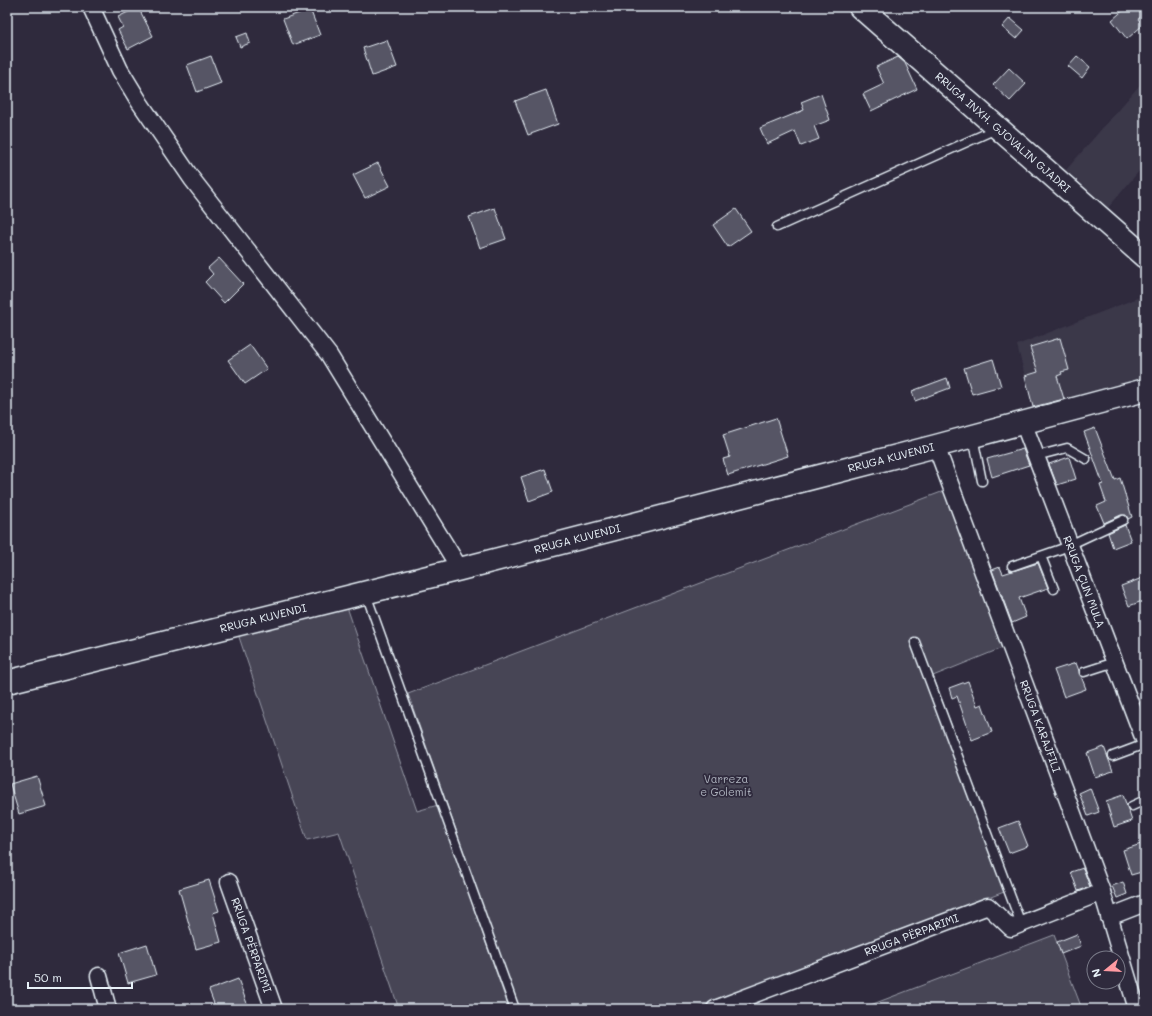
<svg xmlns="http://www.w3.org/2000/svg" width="1152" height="1016" font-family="Mali,sans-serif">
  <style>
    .built { fill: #3b3749 }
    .green { fill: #464455; stroke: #979aa6 }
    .building { fill: #575565; stroke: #e8f1f8 }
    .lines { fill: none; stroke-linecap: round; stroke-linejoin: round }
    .lane-casing { stroke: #e8f1f8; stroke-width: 11 }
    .street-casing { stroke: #e8f1f8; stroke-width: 19 }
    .secondary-casing { stroke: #e8f1f8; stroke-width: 25 }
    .lane { stroke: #2f2a3d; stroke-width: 8 }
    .street { stroke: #2f2a3d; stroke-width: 16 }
    .secondary { stroke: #2f2a3d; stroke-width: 22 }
    .labels { text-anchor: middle; stroke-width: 3.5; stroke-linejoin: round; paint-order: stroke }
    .street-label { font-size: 11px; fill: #e8f1f8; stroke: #2f2a3d }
    .park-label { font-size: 11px; fill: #afb4bf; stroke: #2f2a3d }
  </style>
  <rect width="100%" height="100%" fill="#2f2a3d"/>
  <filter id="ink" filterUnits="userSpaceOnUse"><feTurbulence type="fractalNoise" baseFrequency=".025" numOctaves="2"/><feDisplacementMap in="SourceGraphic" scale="8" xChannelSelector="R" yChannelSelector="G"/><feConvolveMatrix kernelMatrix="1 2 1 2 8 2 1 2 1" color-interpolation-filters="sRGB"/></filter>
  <g filter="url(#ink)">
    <path class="built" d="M1145,79v85l-37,44 -42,-38z
      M1145,295v88l-111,29 -17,-67z"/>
    <path class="green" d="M944,491l58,157 -69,28 79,213 -317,120h-176l-111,-315z
      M346,604l71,207 21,-6 71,204h-110l-60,-177 -32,8 -70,-209z
      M1054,935l28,74h-222z"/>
    <path class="building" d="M138,7l15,29 -25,13 -10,-19 5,-3 -5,-10z
      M1127,7h8l8,9 -5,3 5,6 -16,14 -15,-19z
      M310,9l10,26 -27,10 -10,-26z
      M1010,18l14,12 -8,9 -14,-12z
      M247,33l3,10 -10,4 -4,-10z
      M387,40l10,27 -25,9 -9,-28z
      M211,56l10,27 -24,9 -10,-27z
      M1077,56l13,11 -8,11 -14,-12z
      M898,57l7,6 12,26 -46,22 -8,-17 21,-10 -8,-17z
      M1009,68l17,16 -16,17 -17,-16z
      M546,90l12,34 -30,11 -13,-34z
      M821,94l9,26 -16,6 5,13 -18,7 -6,-15 -28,13 -7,-16 44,-18 -3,-8z
      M378,163l12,23 -25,12 -12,-23z
      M495,208l11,31 -26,9 -11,-31z
      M736,209l15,22 -23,16 -15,-22z
      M219,258l24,26 -19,19 -19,-21 8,-8 -5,-6z
      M1060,338l9,32 -8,2 1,2 -5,2 7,23 -31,8 -8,-31 13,-4 -8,-25z
      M250,345l17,24 -22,15 -17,-24z
      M993,359l8,27 -29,8 -8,-26z
      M947,378l3,10 -35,13 -3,-10z
      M776,418l12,38 -60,19 -5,-16 7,-2 -7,-22z
      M1095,428l20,52 5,-2 12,39 -4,2 -2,-4h-5l-17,8 -7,-17 9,-4 -6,-17 3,-1 -19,-52z
      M1023,449l6,16 -37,12 -5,-18z
      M1069,457l7,22 -19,6 -8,-21z
      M545,469l8,23 -24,9 -8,-24z
      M1125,525l6,16 -18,7 -5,-15z
      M1038,563l10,25 -29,10 7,19 -14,6 -20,-53 8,-3 3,7z
      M1145,577v23l-16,6 -8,-20z
      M1076,663l10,26 -22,8 -10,-27z
      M968,681l9,25 5,-2 10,28 -20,8 -15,-44 -5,2 -3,-10z
      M1104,747l9,24 -18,6 -8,-24z
      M37,776l9,30 -27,8 -9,-30z
      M1090,788l9,24 -11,4 -9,-23z
      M1123,795l9,26 -18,6 -8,-26z
      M1018,821l10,25 -19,7 -10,-25z
      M1141,844l4,13v14l-14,4 -8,-25z
      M1083,868l7,19 -12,4 -7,-19z
      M209,880l10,31 -6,2 8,29 -25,7 -17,-60z
      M1123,882l4,12 -10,4 -5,-12z
      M1077,934l4,12 -20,8 -4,-12z
      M147,944l9,31 -28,8 -9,-30z
      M238,979l11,30h-33l-7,-19z"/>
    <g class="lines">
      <g class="lane-casing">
        <path id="lane" d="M777,227l219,-98
          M973,437l9,44
          M1036,456l31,-8 19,11
          M1041,556l13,33
          M1012,566l49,-17 62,-29
          M366,594l149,415
          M915,642l106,282
          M1084,672l31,-10
          M1113,756l32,-12
          M1132,806l13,-6"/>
      </g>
      <g class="street-casing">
        <g id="street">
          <path d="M91,7l29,63 20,33 52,76 137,176 131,214"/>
          <path id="s1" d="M1023,422l122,320"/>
          <path id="s2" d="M936,446l166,446 35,117"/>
          <path id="s3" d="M229,882l45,127"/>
          <path d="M1109,917l36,-14"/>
          <path d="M99,976l9,33"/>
          <path id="s4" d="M715,1009l273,-103 23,22 91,-36"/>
        </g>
      </g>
      <g class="secondary-casing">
        <g id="secondary">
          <path id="s5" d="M860,7l285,250"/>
          <path id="s6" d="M7,682l453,-113 476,-123 209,-56"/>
        </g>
      </g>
      <use href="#lane" class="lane"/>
      <use href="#street" class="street"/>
      <use href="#secondary" class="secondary"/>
    </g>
  </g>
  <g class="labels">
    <g class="street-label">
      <text dy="4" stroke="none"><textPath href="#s5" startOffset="190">RRUGA INXH. GJOVALIN GJADRI</textPath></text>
      <text dy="4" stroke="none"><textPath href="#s6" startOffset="912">RRUGA KUVENDI</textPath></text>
      <text dy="4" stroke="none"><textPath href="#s6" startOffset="588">RRUGA KUVENDI</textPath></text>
      <text dy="4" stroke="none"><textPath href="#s1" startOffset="171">RRUGA ÇUN MULA</textPath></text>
      <text dy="4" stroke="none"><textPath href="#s6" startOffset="264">RRUGA KUVENDI</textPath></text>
      <text dy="4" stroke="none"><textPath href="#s2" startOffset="299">RRUGA KARAJFILI</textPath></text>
      <text dy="4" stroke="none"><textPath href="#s4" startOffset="210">RRUGA PËRPARIMI</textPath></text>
      <text dy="4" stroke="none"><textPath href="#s3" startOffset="67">RRUGA PËRPARIMI</textPath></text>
    </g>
    <g class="park-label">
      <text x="726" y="783">Varreza<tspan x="726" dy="13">e Golemit</tspan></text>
    </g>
  </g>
  <rect width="1152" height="1016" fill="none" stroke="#2f2a3d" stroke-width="24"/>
  <rect x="12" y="12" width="1128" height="992" fill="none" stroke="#e8f1f8" stroke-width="1.5" filter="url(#ink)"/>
  <g transform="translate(1106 970) rotate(252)"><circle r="19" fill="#2f2a3d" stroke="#797a88"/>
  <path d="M0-3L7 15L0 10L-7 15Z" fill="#ff9aa2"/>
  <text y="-6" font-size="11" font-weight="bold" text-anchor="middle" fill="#e8f1f8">N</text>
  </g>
  <path d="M28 982v6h104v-6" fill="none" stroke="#e8f1f8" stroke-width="2"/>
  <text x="34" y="982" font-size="12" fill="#e8f1f8" stroke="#2f2a3d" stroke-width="3" paint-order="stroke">50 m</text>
</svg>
